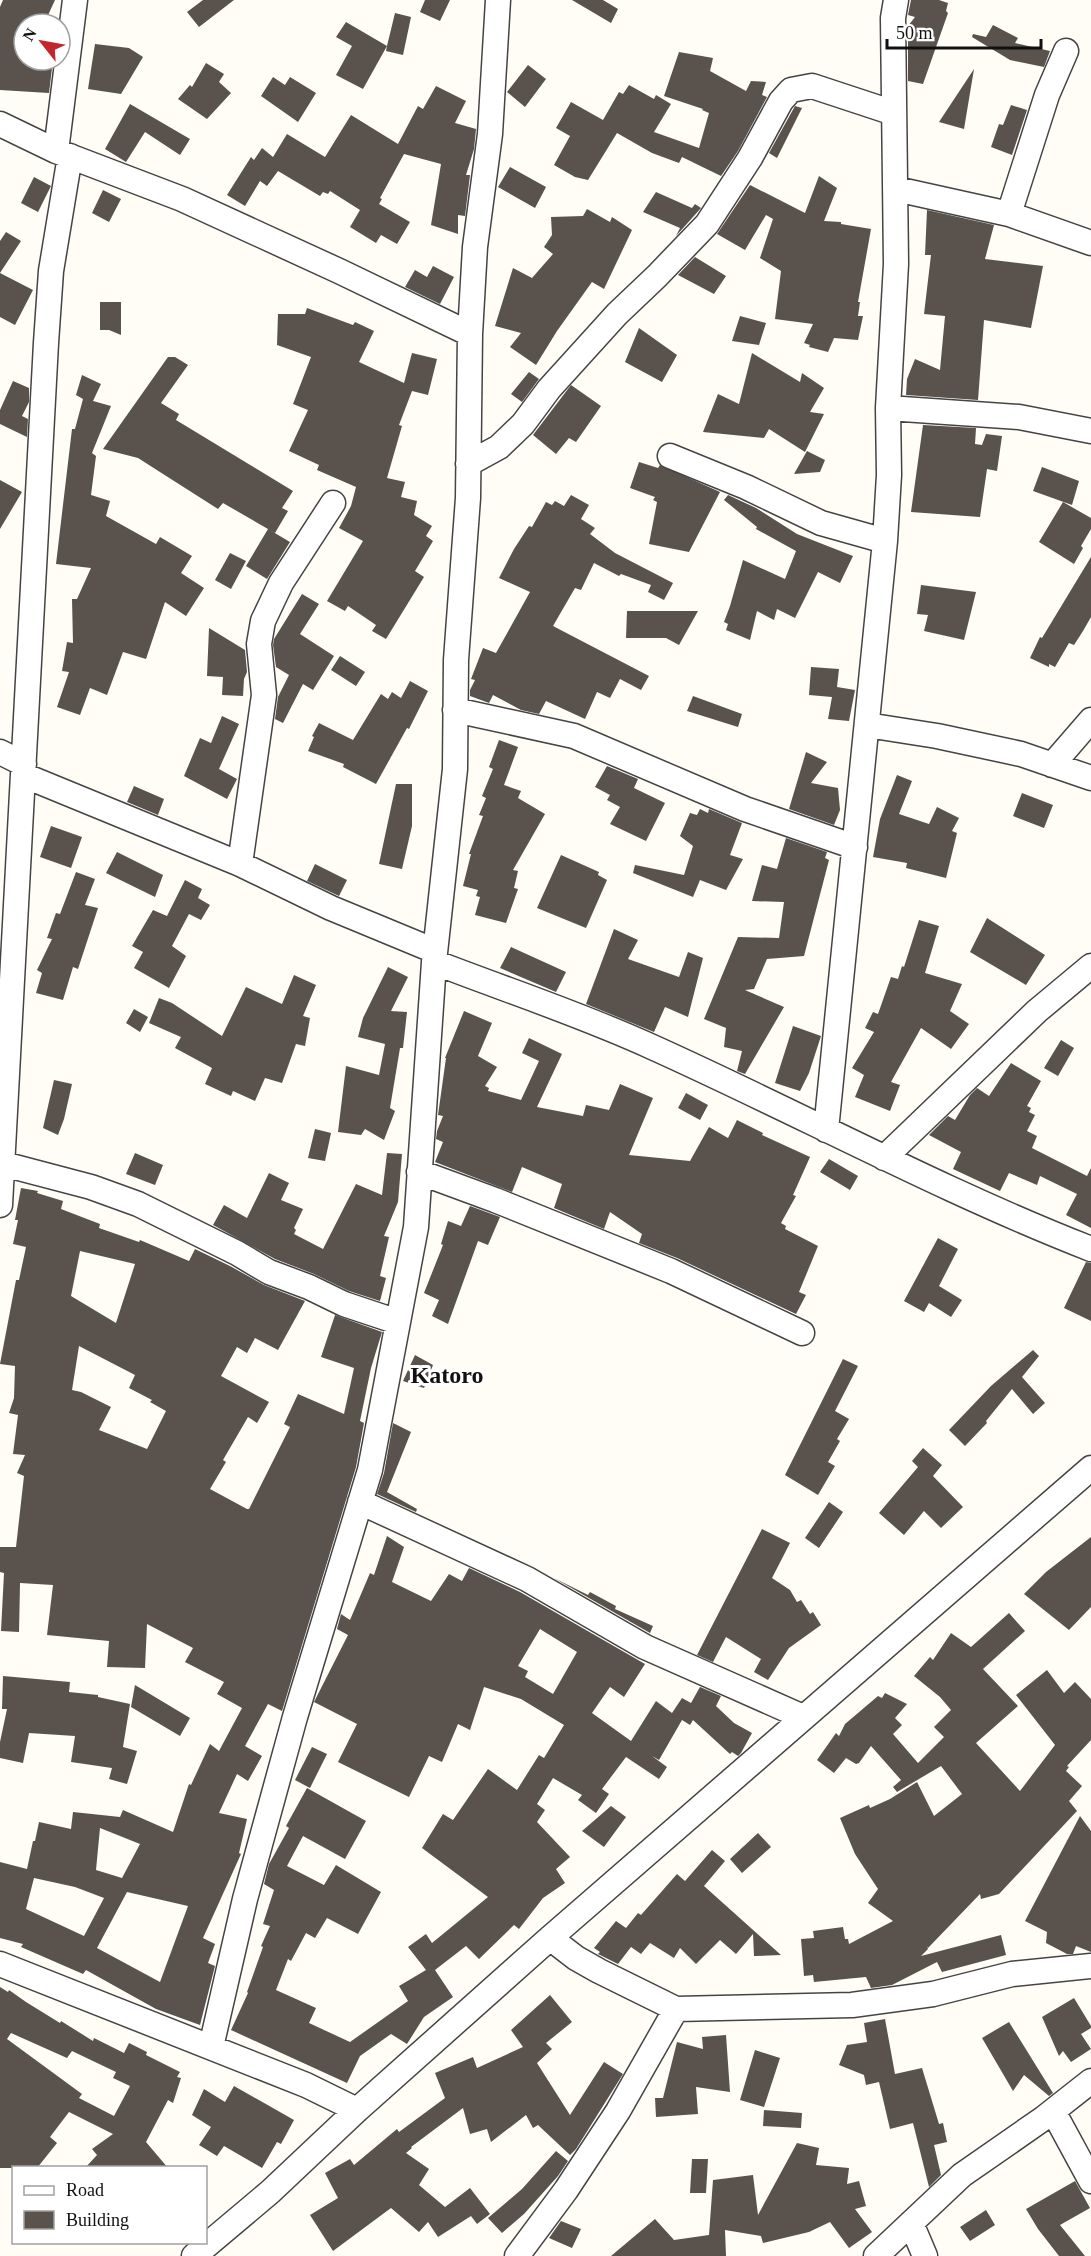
<svg xmlns="http://www.w3.org/2000/svg" width="1091" height="2256" font-family="Georgia,serif">
  <style>
    .building { fill: #5a524d; fill-rule: evenodd }
    .lines { fill: none; stroke-linecap: round; stroke-linejoin: round }
    .minor-casing { stroke: #444; stroke-width: 27 }
    .minor { stroke: #fff; stroke-width: 24 }
    .labels { text-anchor: middle; stroke-width: 6; stroke-linejoin: round; paint-order: stroke }
    .district-label { font-size: 24px; font-weight: bold; fill: #111; stroke: #fff }
  </style>
  <rect width="100%" height="100%" fill="#fffdf5"/>
  <path class="building" d="M3,0h52l-11,24h-20v36h29l-4,33 -49,-3v-83z
    M203,0h31l-35,27 -12,-15z
    M425,0h25l-10,21 -20,-9z
    M572,0h31l15,9 -7,14z
    M911,0h28l9,3 -2,8 2,2 -25,71 -15,-3v-40l4,-13 -4,-2 7,-9 -7,-2z
    M395,13l16,4 -8,38 -17,-4 1,-5 -24,43 -27,-14 16,-29 -16,-9 10,-15 41,24z
    M993,25l25,13 -3,5 35,8 -6,16 -34,-7 -38,-23 1,-3 13,3z
    M95,44l34,4 14,9 -22,37 -33,-5z
    M679,52l34,6 -3,13 36,20 5,-10 15,1 -4,13 5,2 -29,54 -17,25 -39,-19 -3,6 -27,-10 -35,-20 -29,47 -13,-3 -21,-12 16,-29 -14,-8 15,-26 32,18 16,-28 4,2 6,-9 25,14 2,-4 15,9 -17,28 45,16 10,-35 -7,-3 1,-1 -39,-13z
    M206,63l18,11 -5,8 12,11 -24,26 -29,-20 12,-14 2,2z
    M528,65l18,14 -21,28 -18,-15z
    M974,69l-10,60 -25,-7z
    M273,77l12,8 5,-8 26,16 -18,29 -37,-26z
    M436,86l30,15 -11,22 21,6 -2,20 -8,26h4l-5,41 -7,-1v19l-27,-9 10,-61 -37,-10 -24,44 2,1 -3,5 31,18 -13,22 -16,-9 -5,8 -26,-16 10,-17 -30,-19 -2,3 -5,-2 -3,4 -42,-25 -11,15 -7,-5 -15,25 -18,-11 24,-38 3,3 8,-12 11,9 14,-23 38,23 26,-42 47,29 20,-38 5,3z
    M130,104l60,35 -10,16 -35,-23 -19,30 -21,-13z
    M1011,105l16,5 -15,45 -21,-8 8,-23 4,1z
    M795,106l7,2 -25,50 -8,-5z
    M510,167l36,20 -11,21 -37,-21z
    M819,176l18,12 -13,33 17,1v2l30,5 -13,73h2l-2,14h5l-5,24 -24,-2 -6,14 -19,-5 1,-2 -6,-2 9,-19 -38,-5 6,-48 -21,-13 13,-39 -7,-4 -21,35 -28,-16 33,-49 55,28z
    M34,177l17,9 -13,26 -17,-9z
    M103,190l18,9 -12,23 -17,-9z
    M656,192l36,16 3,-4 6,4 -25,28 4,-8 -37,-16z
    M587,209l23,13 2,-5 20,13 -28,59 -12,-7 -35,49 -21,34 -26,-18 11,-14 -26,-7 18,-58 19,10 21,-24 -9,-7 8,-12 -1,-18 32,-1z
    M927,210l67,15 -9,34 58,7 -12,62 -47,-8 -6,80 -72,-5 1,-16 8,-20 25,11 5,-54 -21,-2 7,-59h-6z
    M6,232l15,9 -21,32v-32z
    M695,257l31,19 -12,18 -36,-19z
    M433,266l21,11 -14,27 -35,-17 10,-17 12,7z
    M0,273l33,17 -18,35 -15,-8z
    M100,302h21v33l-12,-5h-9z
    M307,308l46,17 2,-3 19,9 -15,31 45,21 8,-30 25,6 -9,36 -16,-4 -13,34 3,1 -15,52 18,4 -4,15 16,4 -3,14 18,11 -6,10 7,5 -18,30 9,6 -38,62 -14,-8 4,-6 -28,-19 -3,5 -18,-10 36,-60 -24,-13 12,-22 5,-19 -39,-17 2,-5 -30,-14 19,-41 -15,-6 18,-47 -34,-12 1,-31h27z
    M740,316l26,7 -7,22 -27,-4z
    M639,328l38,27 -15,27 -37,-20z
    M752,353l48,29 2,-9 22,15 -14,24 14,2 -19,38 -36,-23 -5,9 -61,-6 15,-38 21,10z
    M168,357h7l13,8 -27,38 18,11 -3,6 117,71 -11,17 6,3 -13,22 -52,-30 -5,6 -80,-51 -35,-9z
    M529,372l10,7 -17,23 -11,-8z
    M82,375l19,9 -8,17 18,5 -19,47 4,3 -5,39 19,6 -4,15 50,28 4,-7 32,19 -11,17 23,15 -18,28 -21,-14 -19,57 -23,-7 -16,43 -17,-7 -10,27 -23,-8 12,-35 -7,-1 5,-29 6,1 -1,-44h5l14,-31 -35,-4 16,-135h3l8,-30 -7,-4z
    M13,381l16,7v14l-7,14 6,3 -1,18 -27,-13v-14z
    M571,385l30,21 -25,36 -7,-4 -13,16 -23,-19z
    M923,425l53,3 -1,16 7,1 4,-11 16,2 -5,35 -10,-2 -7,48 -69,-5z
    M807,451l18,9 -5,12 -26,2z
    M639,462l19,6 2,-3 60,27 -31,60 -40,-8 8,-42 -4,-2 2,-3 -25,-9z
    M1042,467l37,14 -7,24 -39,-14z
    M0,480l22,12 -22,37z
    M571,495l18,10 -8,14 14,9 -5,6 25,19 58,30 -9,17 -16,-8 3,-7 -30,-11 -2,2 -25,-13 -13,27 -6,-2 -22,38 96,50 -8,14 -21,-11 -10,19 -13,-6 -12,27 -39,-18 -7,13 -18,-4 -28,-15 -4,8 -19,-7v-6l5,-10 -4,-1 12,-31 13,5 34,-61 -31,-14 15,-29 15,-23 3,1 14,-25 6,3 3,-4 9,5z
    M728,495l28,13 41,26 56,22 -13,27 -22,-11 -23,46 -18,-9 -3,11 -17,-9 -7,29 -24,-10 2,-6 -4,-2 6,-16 13,-46 42,19 11,-28 -40,-22 1,-2 -33,-27z
    M1063,502l28,16v11l-10,17 2,2 -9,16 -35,-22z
    M268,529l22,13 -23,37 -21,-13z
    M230,553l16,8 -15,28 -16,-9z
    M1091,557v60l-8,14 -9,14 -5,-2 -14,24 -6,-3v3l-19,-9 10,-21 2,1z
    M921,585l55,7 -12,48 -40,-9 4,-16 -11,-1z
    M302,594l17,10 -19,30 34,22 -21,34 -10,-6 -20,39 -8,-4 3,-22 11,-22 -13,-8 -3,-22 1,-6z
    M627,611h71l-19,34 -13,-7h-40z
    M209,628l36,22 2,22 -3,7 -1,17 -21,-1 1,-18 -16,-1z
    M340,656l25,16 -9,14 -25,-16z
    M811,667l28,2 -2,18 18,3 -6,31 -21,-2 4,-22 -23,-2z
    M410,681l18,10 -19,38 -2,-1 -31,56 -33,-17 1,-3 -36,-13 6,-14 -2,-1 7,-13 34,17 28,-46 7,5 4,-7 9,6z
    M693,696l49,18 -4,13 -51,-16z
    M222,716l17,8 -20,45 18,10 -10,20 -43,-23 16,-38 11,5z
    M499,740l19,7 -14,38 17,6 -3,7 27,16 -32,56 5,1 -4,17 4,1 -12,34 -31,-8 5,-18 -4,-1 2,-6 -15,-4 8,-32h-2l14,-38 -4,-1 7,-17 -4,-2 11,-27 -4,-2z
    M806,752l21,10 -16,21 27,5 2,22 -6,15 -45,-16z
    M607,766l31,13 -4,9 31,15 -19,38 -36,-17 10,-17 -13,-7 3,-5 -15,-8z
    M897,775l15,6 -13,33 30,10 8,-17 22,11 -7,13 5,2 -11,45 -40,-10 1,-5 -34,-6 7,-38z
    M396,784h16v42l-10,43 -23,-5z
    M134,786l30,13 -6,16 -31,-13z
    M1022,793l31,12 -9,23 -31,-12z
    M700,809l8,4 1,-4 33,14 -12,32 13,4 -17,31 -26,-10 -7,17 -60,-24 2,-8 49,10 9,-29 -13,-10 10,-23 7,2z
    M51,826l31,11 -11,31 -31,-11z
    M786,838l41,14 -2,6 4,2 -25,96 -37,3 -13,30 -9,1 39,17 -39,67 -8,-3 5,-20 -18,-4 2,-19 -22,-9 34,-82 41,1 5,-36 -32,-1 10,-36 15,4z
    M117,852l46,23 -8,22 -49,-24z
    M561,855l38,17 -1,3 9,5 -21,48 -49,-20z
    M315,864l32,16 -8,16 -32,-15z
    M76,872l19,7 -10,26 13,3 -20,61 -5,-2 -10,33 -27,-7 6,-20 -5,-3 15,-31 -5,-1 9,-25 4,1z
    M185,880l17,9 -4,9 12,7 -9,15 -12,-6 -17,32 14,10 -17,32 -35,-20 9,-16 -11,-6 21,-36 14,6z
    M987,918l58,37 -19,30 -56,-33z
    M919,920l20,6 -14,47 37,11 -12,27 19,13 -18,25 -30,-21 -30,54 9,3 -10,26 -35,-14 9,-22 -12,-7 22,-36 -9,-4 8,-16 5,2 13,-37 7,2 4,-13 2,1z
    M614,929l24,11 -10,19 51,18 9,-25 15,6 -15,59 -23,-10 -11,25 -68,-28z
    M511,947l55,25 -10,20 -56,-24z
    M388,967l20,10 -17,34 16,1 -4,36h-3l-10,60 5,3 -11,29 -19,-11 -4,6 -23,-3 8,-66 33,9 6,-31 -27,-7 5,-19z
    M294,975l22,10 -13,31 7,2 -5,28 -9,-2 -14,39 -17,-5 -10,23 -22,-10 -2,5 -26,-12 7,-16 -37,-20 6,-11 -32,-14 10,-25 13,5 50,33 24,-49 36,17z
    M134,1009l14,8 -8,15 -14,-9z
    M464,1011l28,12 -14,33 19,11 -12,19 4,2 -1,3 33,9 18,-39 -17,-8 7,-15 33,16 -25,53 46,9 3,-11 23,5 11,-26 33,14 -24,57 61,6 19,-34 19,11 9,-18 26,13 -1,2 48,22 -17,38 3,1 -15,27 5,3 -1,3 33,17 -19,46 7,3 -10,19 -119,-56 -38,-15 3,-9 -32,-22 -6,17 -50,-21 8,-24 -40,-17 -10,25 -77,-30 8,-20 -7,-3 1,-8 6,-15 -5,-1 8,-57h-1z
    M793,1026l28,10 -12,37 -9,18 -25,-8z
    M1061,1040l13,8 -16,28 -14,-8z
    M1011,1063l30,18 -14,25 4,2 -2,4 6,3 -8,16 10,5 -5,12 55,28 4,-8v60l-25,-13 11,-21 -37,-18 -3,9 -28,-12 -9,18 -47,-22 8,-17 -32,-17 19,-19 7,4 15,-25 7,-7 12,8z
    M54,1080l18,4 -8,35 -6,16 -15,-7z
    M686,1093l22,12 -8,15 -22,-12z
    M315,1129l16,4 -6,28 -17,-3z
    M135,1153l28,12 -8,20 -29,-11z
    M387,1153l15,1 -4,48 -14,34 5,1 -9,39 6,2 -6,23 -31,-10 -35,-17 -39,-15 -62,-34 11,-20 23,13 22,-45 20,10 -8,17 22,9 -9,19 2,2 -2,4 29,15 33,-65 26,11z
    M829,1159l29,17 -8,14 -30,-18z
    M21,1188l17,3 -1,2 26,8 -2,8 39,15 -1,4 40,14 1,-2 49,21 6,-12 35,17 34,19 41,16 -27,49 -23,-12 -8,15 -10,-6 -16,29 48,26 -12,21 -9,-6 -25,43 3,2 -16,27 37,20h2l41,-82 -6,-3 14,-30 46,20 10,-46 -33,-11 14,-42 47,17 -11,36 -11,53 4,2 -8,44 -74,244 -14,-7 -23,42 17,10 -14,25 -11,-7 -18,39 28,6 -8,34 2,1 -38,84 12,6 -7,19 7,3 -15,59 -44,-16 -70,-39 -3,4 -62,-27 2,-3 -23,-6v-76l27,7 6,-28h2l4,-19 32,7 2,-17 47,5 3,-7 50,22 16,-48 2,1 19,-41 9,7 23,-43 -25,-14 7,-12 -39,-20 8,-14 -46,-24 -2,44 -38,-1 2,-26 -62,-6 6,-50 -33,-2 -1,49 -18,-1 3,-58 -4,-1v-25h16l8,-71 -7,-3 8,-18 -12,-1 5,-39 -9,-2 5,-15 1,-32 -15,-2 16,-84h3l7,-33 -13,-3 5,-24h-3zM80,1251l55,13 -19,59 -45,-27zM79,1346l56,29 -6,13 23,12 -2,2 16,9 -19,38 -48,-19 12,-23 -30,-15 -9,-2zM100,1828l40,16 -18,34 -26,-8zM34,1878l41,9 29,11 -20,38 -58,-27zM127,1892l61,14 -28,76 -63,-34z
    M470,1206l30,11 -12,28 -10,-4 -30,83 -16,-8 7,-16 -15,-7 19,-48 -2,-1 7,-23 13,5z
    M938,1238l20,11 -19,37 23,14 -11,17 -22,-14 -5,9 -20,-11z
    M1086,1262l5,1v58l-27,-13z
    M1033,1350l6,6 -17,21 23,26 -12,11 -21,-25 -26,32 1,2 -22,23 -16,-16 42,-44z
    M415,1355l18,10 -9,23 -21,-7z
    M843,1359l15,7 -23,45 14,8 -12,20 3,2 -12,21 7,4 -17,29 -33,-20z
    M393,1423l18,9 -24,60 30,17 -1,3 -39,-18 7,-21z
    M923,1448l19,17 -9,11 30,31 -22,21 -17,-17 -20,24 -25,-22 39,-46 -6,-6z
    M829,1502l14,10 -24,36 -14,-10z
    M762,1529l28,14 -18,35 18,12 7,12 4,-2 9,14 3,-2 8,13 -32,23 -21,32 -14,-8 7,-13 -35,-22 -13,25 -16,-7z
    M387,1536l17,11 -12,35 39,19 18,-27 13,7 7,-13 51,24 125,72 -21,33 -14,-10 -18,26 39,28 25,-40 16,12 10,-15 9,5 9,-16 21,9 -5,10 18,17 18,10 -11,20 -3,3 -6,-4 -2,2 -37,-34 -3,5 -8,-5 -23,40 -7,-4 15,11 -8,12 -33,-22 -24,32 7,5 -13,19 -18,-13 4,-5 -29,-17 -16,26 8,6 -8,12 33,35 -14,12 9,14 -22,15 -24,31 -5,-4 -35,34 -13,-13 -31,24 18,27 -29,20 -17,27 -16,-10 -31,22 -13,27 -116,-53 17,-37 -1,-1 16,-45 -2,-1 9,-20 -7,-2 11,-34 -10,-6 5,-20 20,-36 -3,-2 21,-38 59,33 -21,38 -42,-23 -16,30 37,19 12,-20 45,27 -23,42 -31,-16 -12,20 -9,-5 -15,28 -3,-2 -12,31 40,18 -7,15 41,19 58,-41 -9,-15 27,-16 -18,-23 18,-13 6,9 56,-46 -66,-49 21,-34 10,6 35,-51 29,21 22,-35 5,3 20,-33 -43,-26 -37,-12 -14,43 -12,-6 -16,38 -13,-6 -20,41 -71,-35 19,-38 -43,-22 34,-67 -11,-6 4,-15 9,6 20,-47 4,2zM540,1629l37,23 -24,42 -28,-17 3,-6 -10,-5z
    M1091,1537v70l-22,23 -45,-36 22,-22z
    M554,1578l34,17 2,-3 26,14 -1,3 38,17 -3,7z
    M1009,1613l16,18 -42,38 35,37 -42,37 44,48 35,-46 -39,-50 31,-25 17,23 11,-11 16,17v41l-24,26 2,1 -3,4 16,15 -13,15 8,10 -78,83 -18,5 -1,-5 -52,54 -1,-2 1,3 -7,7 80,-21 5,20 -64,17 -5,-10 -45,23 -21,3 -5,-11 -52,5 -1,-7 -9,1 -3,-37 13,-1 -1,-7 30,-4 2,12h3l1,5 44,-23 -25,-18 10,-14 -23,-35 -15,-36 29,-13 1,3 20,-9 27,-17 17,34 28,-22 -21,-28 -44,26 -4,-5 8,-7 -30,-34 -12,17 -3,1 -10,-6 -12,15 -17,-13 19,-27 3,3 6,-12 33,-28 4,2 3,-5 22,11 -12,14 7,7 -9,9 25,29 26,-26 -10,-10 17,-17 -11,-13 -26,-21 16,-19 3,3 18,-27 20,14z
    M3,1676l67,6 -1,10 29,3v2l32,7 -7,43 14,4 -10,33 -18,-5 3,-11 -41,-6 4,-26 -46,-3 -6,30 -23,-5v-16l7,-33h-5z
    M135,1685l55,33 -10,18 -49,-29z
    M312,1747l15,7 -17,34 -15,-8z
    M611,1806l15,11 -22,30 -22,-16z
    M1080,1816l11,15v121l-15,-6 -3,8h-6l-21,-11 1,-11 -22,-11z
    M758,1833l13,14 -29,26 -12,-14z
    M712,1850l13,11 -21,25 77,69 -27,1 -1,-22 -17,20 -16,-14 -24,24 -16,-16 -6,10 -24,-15 -9,11 -10,-7 -13,17 -20,-10 2,-2 -6,-4 22,-27 10,7 12,-15 3,2 36,-41 8,7z
    M0,1987l8,5 1,-2 17,12 34,21 1,-2 32,20 1,-3 30,15 5,-10 18,9 -1,3 34,17 -3,5 4,1 -8,25 -5,-3 -22,42 22,26h-83l12,-13 -5,-6 21,-15 -44,-22 -19,25 7,6 -20,25h-37zM11,2033l56,25 5,-7 44,21 -3,6 17,8 -16,30 -35,-18 3,-4 -75,-55z
    M550,1995l22,27 -26,21 6,6 -15,14 33,52 34,-53 19,12 -47,75 -6,6 -32,-30 -5,3 -7,-13 -35,27 -4,-13 -17,5 -7,-26 -52,39 1,1 -6,5 23,16 -10,16 26,22 25,-19 20,26 -13,10 -6,-8 -33,21 -10,-15 -9,10 -28,-24 -58,43 -23,-36 28,-17 -13,-25 25,-14 4,6 43,-36 2,3 46,-34 -10,-25 38,-16 4,11 46,-21 -12,-17z
    M1074,1998l17,28v2l-10,6 10,15 -20,13 -8,-11 -4,5 -17,-39z
    M885,2019l10,55 27,-6 17,56 4,-1 4,19 -13,3 7,30 -12,12 -16,-64 -23,6 -11,-47 -13,3 -2,-10 -25,-10 8,-20 20,-3 -3,-19z
    M1009,2022l44,71 -4,3 -25,-21 -11,16 -31,-53z
    M726,2035l4,57 -34,-5 2,27 -42,3 -1,-19h8l14,-56 26,7 -1,-12z
    M755,2050l25,8 -16,49 -24,-7z
    M234,2086l60,34 -13,24 -4,-2 -15,26 -38,-22 -7,10 -18,-11 12,-18 -19,-12 12,-26 21,13z
    M764,2110l38,3 -1,15 -38,-2z
    M797,2143l22,5 -3,17 33,3 -2,16 12,-3 7,25 -11,3 17,23 -23,16 -19,-26 -21,10 -46,11 -2,-7 -36,-6 1,26h-115l44,-37 19,21 35,-5 4,-55 40,-5 5,40z
    M556,2151l12,10 -10,15 -34,38 -22,19 -14,-15 34,-29z
    M692,2159h16l-2,34h-16z
    M1075,2181l15,27 -30,17 25,31h-26l-21,-27 -12,-20z
    M986,2210l9,15 -25,16 -10,-14z
    M561,2221l20,8 -9,19 -23,-10z"/>
  <g class="lines">
    <g class="minor-casing">
      <path id="minor" d="M0,124l56,27 126,48 157,72 131,63
        M56,151l19,-151
        M896,189l113,25 82,29
        M1009,214l38,-119 19,-44
        M888,408l131,9 72,14
        M670,456l76,31 75,36 64,18
        M468,464l31,-17 24,-23 26,-35 68,-75 40,-38 50,-52 43,-66 31,-57 10,-11 21,-4 82,27
        M455,710l119,26 171,73 110,38
        M867,725l70,11 84,18 70,24
        M0,752l24,12
        M1052,765l39,-45
        M23,775l217,89 91,44 104,43
        M240,864l24,-169 -5,-51 4,-23 18,-38 52,-80
        M434,962c72,28 146,52 216,84 147,66 290,144 441,203
        M826,1130l59,-589 4,-66 -1,-67 8,-144 -3,-246 3,-18
        M884,1158l153,-147 54,-45
        M0,1163l91,24 47,17 99,49 32,19 40,15 35,17 54,18
        M419,1172l76,28 176,71 131,62
        M0,1205l46,-862 5,-72 19,-115
        M360,1502l167,77 118,68 158,70
        M550,1938l26,20 23,13 77,38 176,-4 81,-11 79,-20 79,-8
        M0,1964l306,121 51,25
        M211,2047l34,-148 50,-182 75,-247 46,-243 18,-265 21,-193 1,-109 12,-162 2,-164 5,-87 15,-113 8,-134
        M1053,2111l38,70
        M911,2223l14,33
        M194,2256l76,-64 87,-82 193,-172 541,-470
        M517,2256l49,-66 52,-79 58,-102
        M876,2256l86,-81 82,-57 47,-37"/>
    </g>
    <use href="#minor" class="minor"/>
  </g>
  <g class="labels">
    <g class="district-label">
      <text x="447" y="1383">Katoro</text>
    </g>
  </g>
  <rect x="12" y="2166" width="195" height="78" fill="#ffffff" stroke="#a0a0a0" stroke-width="1.5"/>
  <rect x="24" y="2186" width="30" height="9" fill="#ffffff" stroke="#a0a0a0" stroke-width="1.5"/>
  <text x="66" y="2196" font-size="18" fill="#111111">Road</text>
  <rect x="24" y="2211" width="30" height="18" fill="#5a524d" stroke="#a0a0a0" stroke-width="1.5"/>
  <text x="66" y="2226" font-size="18" fill="#111111">Building</text>
  <g transform="translate(42 42) rotate(301)"><circle r="28" fill="#ffffff" stroke="#a0a0a0" stroke-width="1.5"/>
  <path d="M0-4.5L10 22L0 15L-10 22Z" fill="#c4262e"/>
  <text y="-9" font-size="16" font-weight="bold" text-anchor="middle" fill="#111111">N</text>
  </g>
  <path d="M887 39v9h154v-9" fill="none" stroke="#111111" stroke-width="3"/>
  <text x="896" y="39" font-size="18" fill="#111111" stroke="#ffffff" stroke-width="4.5" paint-order="stroke">50 m</text>
</svg>
